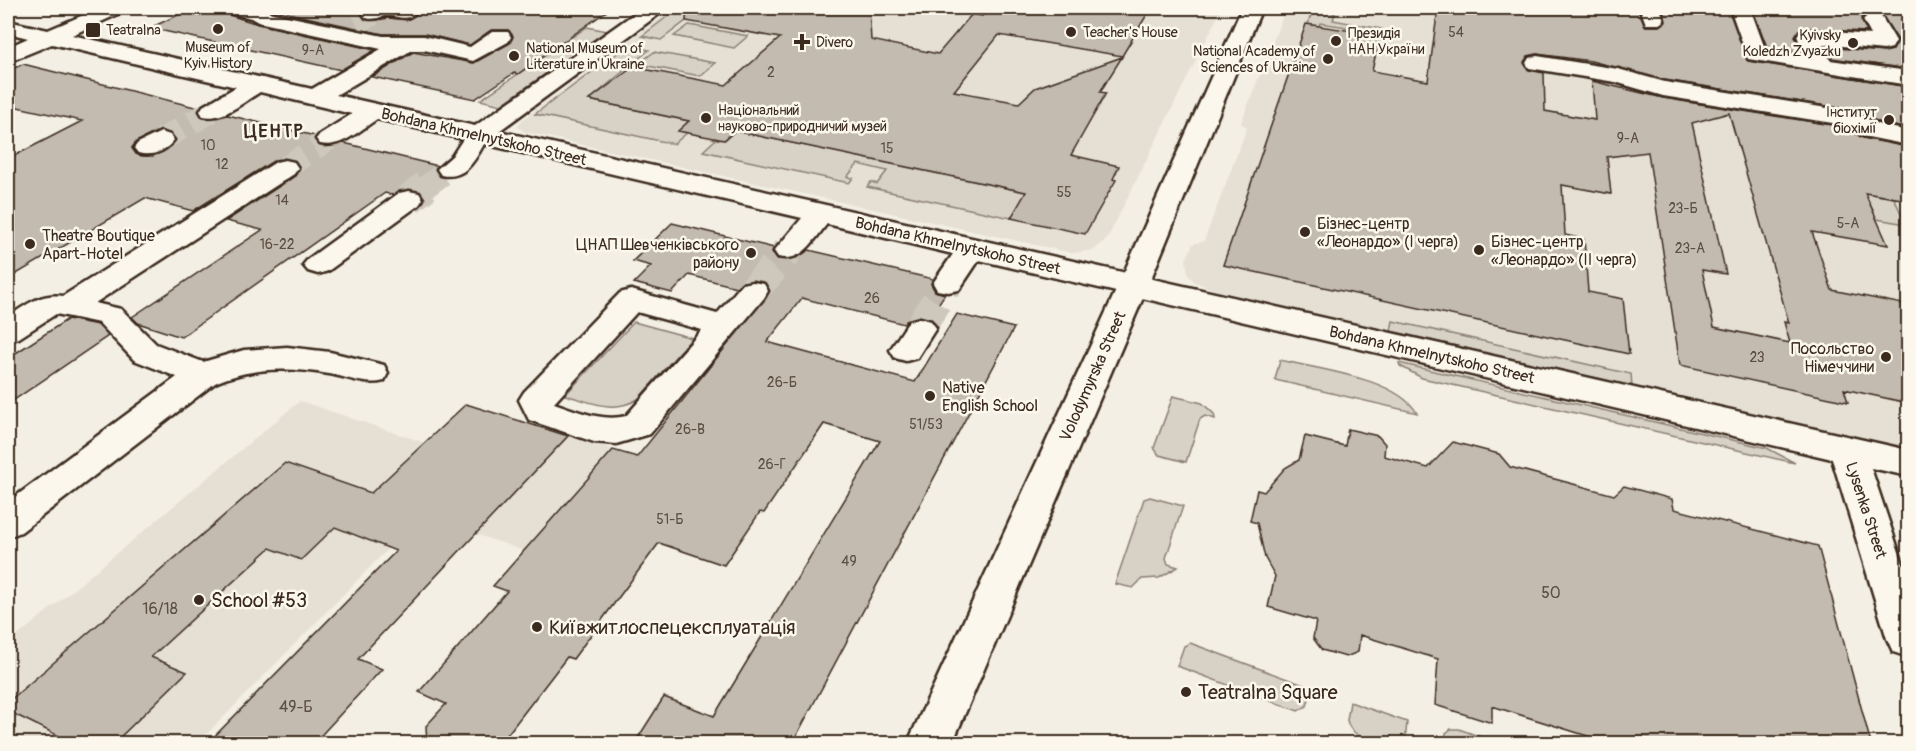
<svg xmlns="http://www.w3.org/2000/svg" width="1916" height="751" font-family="Pangolin,sans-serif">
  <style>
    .built { fill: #e5dfd4 }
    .green { fill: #d8d1c6; stroke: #8a7e72; stroke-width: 1.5 }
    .building { fill: #c3bbb0; stroke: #3b2a1e; stroke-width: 1.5; fill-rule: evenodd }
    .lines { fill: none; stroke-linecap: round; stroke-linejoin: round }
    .minor-tunnel-far1 { stroke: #cec8bc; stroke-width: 23; stroke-dasharray: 23 12; stroke-linecap: butt }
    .minor-tunnel { stroke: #cec8bc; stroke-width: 31; stroke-dasharray: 31 15; stroke-linecap: butt }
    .minor-casing { stroke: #3b2a1e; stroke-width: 5 }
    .major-casing { stroke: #3b2a1e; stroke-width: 5 }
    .minor { fill: #fbf7ec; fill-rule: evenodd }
    .major { fill: #fbf7ec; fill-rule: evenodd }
    .poi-dot { fill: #3b2a1e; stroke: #fbf7ec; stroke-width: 2 }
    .labels { text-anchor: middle; stroke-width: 5; stroke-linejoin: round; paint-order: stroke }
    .far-poi-label { font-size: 14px; fill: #3b2a1e; stroke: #fbf7ec; text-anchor: start }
    .number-label { font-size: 14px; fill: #5d4e42 }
    .street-label { font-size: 16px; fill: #3b2a1e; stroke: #fbf7ec }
    .poi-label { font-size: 16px; fill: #3b2a1e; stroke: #fbf7ec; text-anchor: start }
    .near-number-label { font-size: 16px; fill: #5d4e42 }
    .far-district-label { font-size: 18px; font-weight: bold; letter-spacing: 1.5px; fill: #3b2a1e; stroke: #fbf7ec }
    .near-poi-label { font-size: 20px; fill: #3b2a1e; stroke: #fbf7ec; text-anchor: start }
  </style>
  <rect width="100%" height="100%" fill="#f3efe4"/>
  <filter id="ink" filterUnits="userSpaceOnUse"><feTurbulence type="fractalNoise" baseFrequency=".0167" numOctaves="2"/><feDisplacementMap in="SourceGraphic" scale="12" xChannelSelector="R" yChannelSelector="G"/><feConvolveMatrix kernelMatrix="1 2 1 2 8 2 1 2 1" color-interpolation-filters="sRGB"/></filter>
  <g filter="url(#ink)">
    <path class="built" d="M674,8h548l-115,231 -13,11 -22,3 -547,-121 -7,-5 4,-7z
      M1286,8h622v441l-691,-158 -22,-9 -7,-7 -2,-15 7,-16 11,-3 43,-113 -6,-5z
      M300,401l125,42 41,-39 162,50 -86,103 -121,-42 -223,228 -190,1v-100z"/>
    <path class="green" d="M1313,8l22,5 -2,7 49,9 -1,3 -61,-9 -1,3 -11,-2z
      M676,10l25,5 -15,6 -25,19 -19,-4z
      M689,25l59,11 -14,12 -60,-12z
      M587,27l20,4 -106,74 -21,-5z
      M627,46l22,4 -60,50 100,21 -10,9 9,2 -14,12 -139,-30z
      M654,52l61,11 -15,13 -62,-12z
      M735,131l294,62 -18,25 -144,-31 4,-5 6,2 10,-13 -29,-7 -11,13 6,1 -4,5 -146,-32 13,-12 9,1z
      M1849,190l45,8 12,26 -29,-5 -7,-15 -16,-3z
      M1393,321l238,53 1,12 -241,-55z
      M634,322l58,16 -54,61c-25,15 -47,3 -73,-4z
      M1280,360c37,9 117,18 137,53l-142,-33z
      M1399,363l368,85 28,15 -373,-85 -22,-12z
      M1173,396l29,7 12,11 1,5 -10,-3 -5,3 -14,43 -27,-7 -5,-7z
      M1150,497l33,9 -17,52 2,6 10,3 -19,11 -17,1 -9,9 -18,-4 29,-85z
      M1190,643l122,45 -5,18 -9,5 -121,-45 7,-20z
      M1350,702l57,20 -2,21c-15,3 -55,-2 -58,-23z
      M1451,729h8l39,14h-53l1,-10z"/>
    <path class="building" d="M193,8h29l4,6 32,10 117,26 -34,20 -191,-42z
      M265,8h102l-6,7 10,6 18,-3 18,2 9,-5 5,-7h190l-93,66 -4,-1 -39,26 -103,-22 41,-25 61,11 36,-20 3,-7 -5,-6h-17l-21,15 -45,-11h-42z
      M687,8h182l2,32 67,14 34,-40 10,2 7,-8h162l-29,48 -123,-21 -45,56 65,12 16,-15 87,-31 -22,35 6,1 -35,62 48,11 -6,13 3,1 -31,54 -74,-16 15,-26 -291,-61 -11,9 -46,-9 11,-10 -100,-21 44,-33 93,18 54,-47 -94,-17z
      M1438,8h183l17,2 8,16h14l6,-4 -4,-14h66l20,53 160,26v42l-27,-6 -29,-13 -187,-30 -74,-19 -54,-7 -9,2 -4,6 5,8 15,3 1,38 50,9 -3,-39 71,17 181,29 19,11 45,9v53l-43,-7 23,52 -76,-13 20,58 76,15v98l-64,-14 4,13 -168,-37 -32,-213 -41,5 4,37 -49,-9 3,50 19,4 4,53 35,7 6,55 -406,-89 83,-241 74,11 -8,36 56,10zM1729,113l60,210 -5,-1 6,21 -76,-16 -12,-57 24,4 -34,-151z
      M1752,8h156v61l-77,-11 -5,-11 58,5 9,-2 5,-10 -17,-26h-14l-6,4 6,14 -67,-3 -5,8 7,16 -35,-6z
      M23,64l176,44 -1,4 5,6 25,-3 87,21 -1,4 6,6 24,-3 94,23 -3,4 4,6 5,2 -22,16 -13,-5 -16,6 -8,-2 -204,144 -43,-14 -6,-6 130,-87 -36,-9 69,-45 5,-9 -6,-7 -9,-2 -10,2 -82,51 -48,-13 -137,81v-120l74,-38 -74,-16v-34zM160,130l11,3 5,6 -4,7 -19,10 -17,-2 -4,-6 4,-6z
      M672,223l102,25 -2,4 6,7h16l15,-9 124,29 -2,5 4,7 10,3 -16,24 -10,-2 -11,3 -4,5 -102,-26 -35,44 148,40 42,-68 57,14 -222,416h-158l30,-47 50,19 166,-275 -56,-17 -60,89 -4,-1 -36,53 -65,-22 -86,116 -6,-2 -67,87h-73l-1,-18 20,-22 -27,-12 88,-101 -14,-5 120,-136 24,7 133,-165 -6,-10h-22l-6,5 -47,-12 -17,18 -38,-10 17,-17 -18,-5z
      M68,319l30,6 10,11 -100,68v-46z
      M466,404l102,32 -210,223 24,10 -69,75h-106l189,-193 -61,-24 -34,33 -31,-12 -119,109 36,15 -74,72h-38l-67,-33v-9l277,-239 86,30z
      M1348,429l30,7 7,8 -1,12 44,12 25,-26 46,12 11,13 104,28 10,-9 48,13 2,10 144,37 53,198h-258l-121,-38v17l-57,-18 3,-46 -78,-24 -2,17 -12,5 -24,-7 -9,-12 3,-17 -48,-14 7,-31 -10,-18 -8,-35 -7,-2 7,-31 7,2 21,-24 14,-8 6,-24 40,10z"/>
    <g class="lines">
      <path class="minor-tunnel-far1" d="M356,23l17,-9
        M161,140l51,-29
        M285,168l44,-29
        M424,188l26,-19"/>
      <path class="minor-tunnel" d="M409,199l17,-13
        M753,291l35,-40
        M920,328l28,-45"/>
      <g class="minor-casing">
        <path id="minor" d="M100,8h26l-3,4 -51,23 240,54 69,-40 -123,-27 -7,-4 -24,-6 -3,-4h37l11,5 111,23h41l46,11 22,-15h16l3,5 -3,5 -35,19 -49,-11h-12l-76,45 139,31 167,-118h23l-3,4 -163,119 1409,319v26l-37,-8 37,111v78l-15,-5 -6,-13 -55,-180 -853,-199 -20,30 -11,2 -11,-2 -4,-7 20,-29 -126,-30c-14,17 -25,39 -49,33l-4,-6 28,-33 -318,-74c-10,18 -20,36 -43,31l-4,-6 15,-13 11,-17 -86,-20c-17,11 -36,30 -57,25l-4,-5 4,-5 32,-20 -92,-22c-17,10 -37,29 -57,24l-3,-5 3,-5 33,-19 -184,-43 -44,18v-15l20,-9 -20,-5v-12l40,9z
          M370,8h49c-11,17 -21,6 -35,8 -7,2 -10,4 -18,2l-3,-4z
          M1640,8h20l4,12 -4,4h-14z
          M1730,8h20l15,41 41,7 -9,-20 3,-5 8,-1 63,5 -8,-15 4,-4h14l15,25 -4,7 -8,2 -62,-6 8,16 78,11v14l-160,-26z
          M1537,56l81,13 47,13 187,30 28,13 28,6v14l-45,-9 -18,-11 -182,-29 -48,-14 -86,-14 -3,-5 3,-5z
          M161,132l9,3 4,5c-9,12 -23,17 -36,13l-4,-5 4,-5z
          M285,160l9,2 4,6 -4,6 -199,129 26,6 35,35 47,18 41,-12 43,-3 43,5 54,13 4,8 -4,8c-19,5 -36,-4 -55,-7 -40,-7 -77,-7 -114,9l-194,149 -13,5v-35l169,-125 -43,-17 -35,-37 -43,-9 -37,24 -11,3v-24c18,-12 32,-24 55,-21l213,-134z
          M409,191l10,2 4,6 -4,6 -91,66 -10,3 -10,-3 -5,-6 5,-6 91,-66z
          M753,282l11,2 4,7 -4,7 -114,136 -34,10 -22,-2 -65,-22 -10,-20 5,-8 96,-99 11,-3 86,24 25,-30zM637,312l65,18 -76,86c-24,6 -48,-5 -72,-13z
          M920,318l11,3 5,7 -19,30 -11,3 -11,-3 -5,-8 19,-29z"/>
      </g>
      <g class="major-casing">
        <path id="major" d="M1242,8h20l-114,278 -196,458h-45l211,-458z"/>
      </g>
      <use href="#minor" class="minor"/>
      <use href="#major" class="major"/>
    </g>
  </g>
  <g class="poi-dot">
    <circle cx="218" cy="29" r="6"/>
    <rect x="85" y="22" width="16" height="16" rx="3"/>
    <circle cx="1071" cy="32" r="6"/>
    <circle cx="1336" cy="41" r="6"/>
    <path d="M799 33h6v6h6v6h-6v6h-6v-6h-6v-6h6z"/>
    <circle cx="1853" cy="43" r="6"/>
    <circle cx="514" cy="56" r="6"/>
    <circle cx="1328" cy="59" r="6"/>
    <circle cx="706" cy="118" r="6"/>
    <circle cx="1889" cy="120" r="6"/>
    <circle cx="1305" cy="232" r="6"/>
    <circle cx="30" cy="244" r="6"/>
    <circle cx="1479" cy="250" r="6"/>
    <circle cx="751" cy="253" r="6"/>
    <circle cx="1886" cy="357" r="6"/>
    <circle cx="930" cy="396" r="6"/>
    <circle cx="199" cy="600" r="6"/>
    <circle cx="537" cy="627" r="6"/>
    <circle cx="1186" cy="692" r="6"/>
  </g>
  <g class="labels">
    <g class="far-poi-label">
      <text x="106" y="35">Teatralna</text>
      <text x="1083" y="37">Teacher's House</text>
      <text x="1348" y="38">Президія<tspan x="1348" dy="16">НАН України</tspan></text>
      <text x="1841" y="40" text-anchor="end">Kyivsky<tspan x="1841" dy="16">Koledzh Zvyazku</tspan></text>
      <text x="816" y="47">Divero</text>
      <text x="218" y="52" text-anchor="middle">Museum of<tspan x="218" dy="16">Kyiv History</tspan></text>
      <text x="526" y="53">National Museum of<tspan x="526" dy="16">Literature in Ukraine</tspan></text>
      <text x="1316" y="56" text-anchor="end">National Academy of<tspan x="1316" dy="16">Sciences of Ukraine</tspan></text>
      <text x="718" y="115">Національний<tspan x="718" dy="16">науково-природничий музей</tspan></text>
      <text x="1877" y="117" text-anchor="end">Інститут<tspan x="1877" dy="16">біохімії</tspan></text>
    </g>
    <g class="number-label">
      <text x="1456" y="37">54</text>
      <text x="313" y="55">9-А</text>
      <text x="771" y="77">2</text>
      <text x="1628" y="143">9-А</text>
      <text x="208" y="150">10</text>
      <text x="887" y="153">15</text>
      <text x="222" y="169">12</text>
      <text x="1064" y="197">55</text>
      <text x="282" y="205">14</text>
      <text x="1683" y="213">23-Б</text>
      <text x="1848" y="228">5-А</text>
      <text x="277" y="249">16-22</text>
      <text x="1690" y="253">23-А</text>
      <text x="872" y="303">26</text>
      <text x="1757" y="362">23</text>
      <text x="782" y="387">26-Б</text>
      <text x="926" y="429">51/53</text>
      <text x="690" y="434">26-В</text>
      <text x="772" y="469">26-Г</text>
      <text x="670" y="524">51-Б</text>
      <text x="849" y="566">49</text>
    </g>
    <g class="street-label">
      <text transform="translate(484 136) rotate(13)" y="6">Bohdana Khmelnytskoho Street</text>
      <text transform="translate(958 245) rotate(13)" y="6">Bohdana Khmelnytskoho Street</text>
      <text transform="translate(1432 354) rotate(13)" y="6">Bohdana Khmelnytskoho Street</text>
      <text transform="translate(1092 376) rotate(-66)" y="6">Volodymyrska Street</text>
      <text transform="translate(1867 510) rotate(72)" y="6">Lysenka Street</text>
    </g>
    <g class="poi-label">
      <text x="1317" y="229">Бізнес-центр<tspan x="1317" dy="18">«Леонардо» (I черга)</tspan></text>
      <text x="42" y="241">Theatre Boutique<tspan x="42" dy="18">Apart-Hotel</tspan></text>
      <text x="1491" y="247">Бізнес-центр<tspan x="1491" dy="18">«Леонардо» (II черга)</tspan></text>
      <text x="739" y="250" text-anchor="end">ЦНАП Шевченківського<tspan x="739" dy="18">району</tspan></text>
      <text x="1874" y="354" text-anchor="end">Посольство<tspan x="1874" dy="18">Німеччини</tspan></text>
      <text x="942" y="393">Native<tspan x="942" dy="18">English School</tspan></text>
    </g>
    <g class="near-number-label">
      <text x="1551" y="598">50</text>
      <text x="160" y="614">16/18</text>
      <text x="296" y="712">49-Б</text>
    </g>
    <g class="far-district-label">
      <text x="274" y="137">ЦЕНТР</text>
    </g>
    <g class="near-poi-label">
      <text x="211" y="607">School #53</text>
      <text x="549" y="634">Київжитлоспецексплуатація</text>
      <text x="1198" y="699">Teatralna Square</text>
    </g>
  </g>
  <rect width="1916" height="751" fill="none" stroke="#fbf7ec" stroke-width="30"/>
  <rect x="15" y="15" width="1886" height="721" fill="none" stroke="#3b2a1e" stroke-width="2" filter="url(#ink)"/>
</svg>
